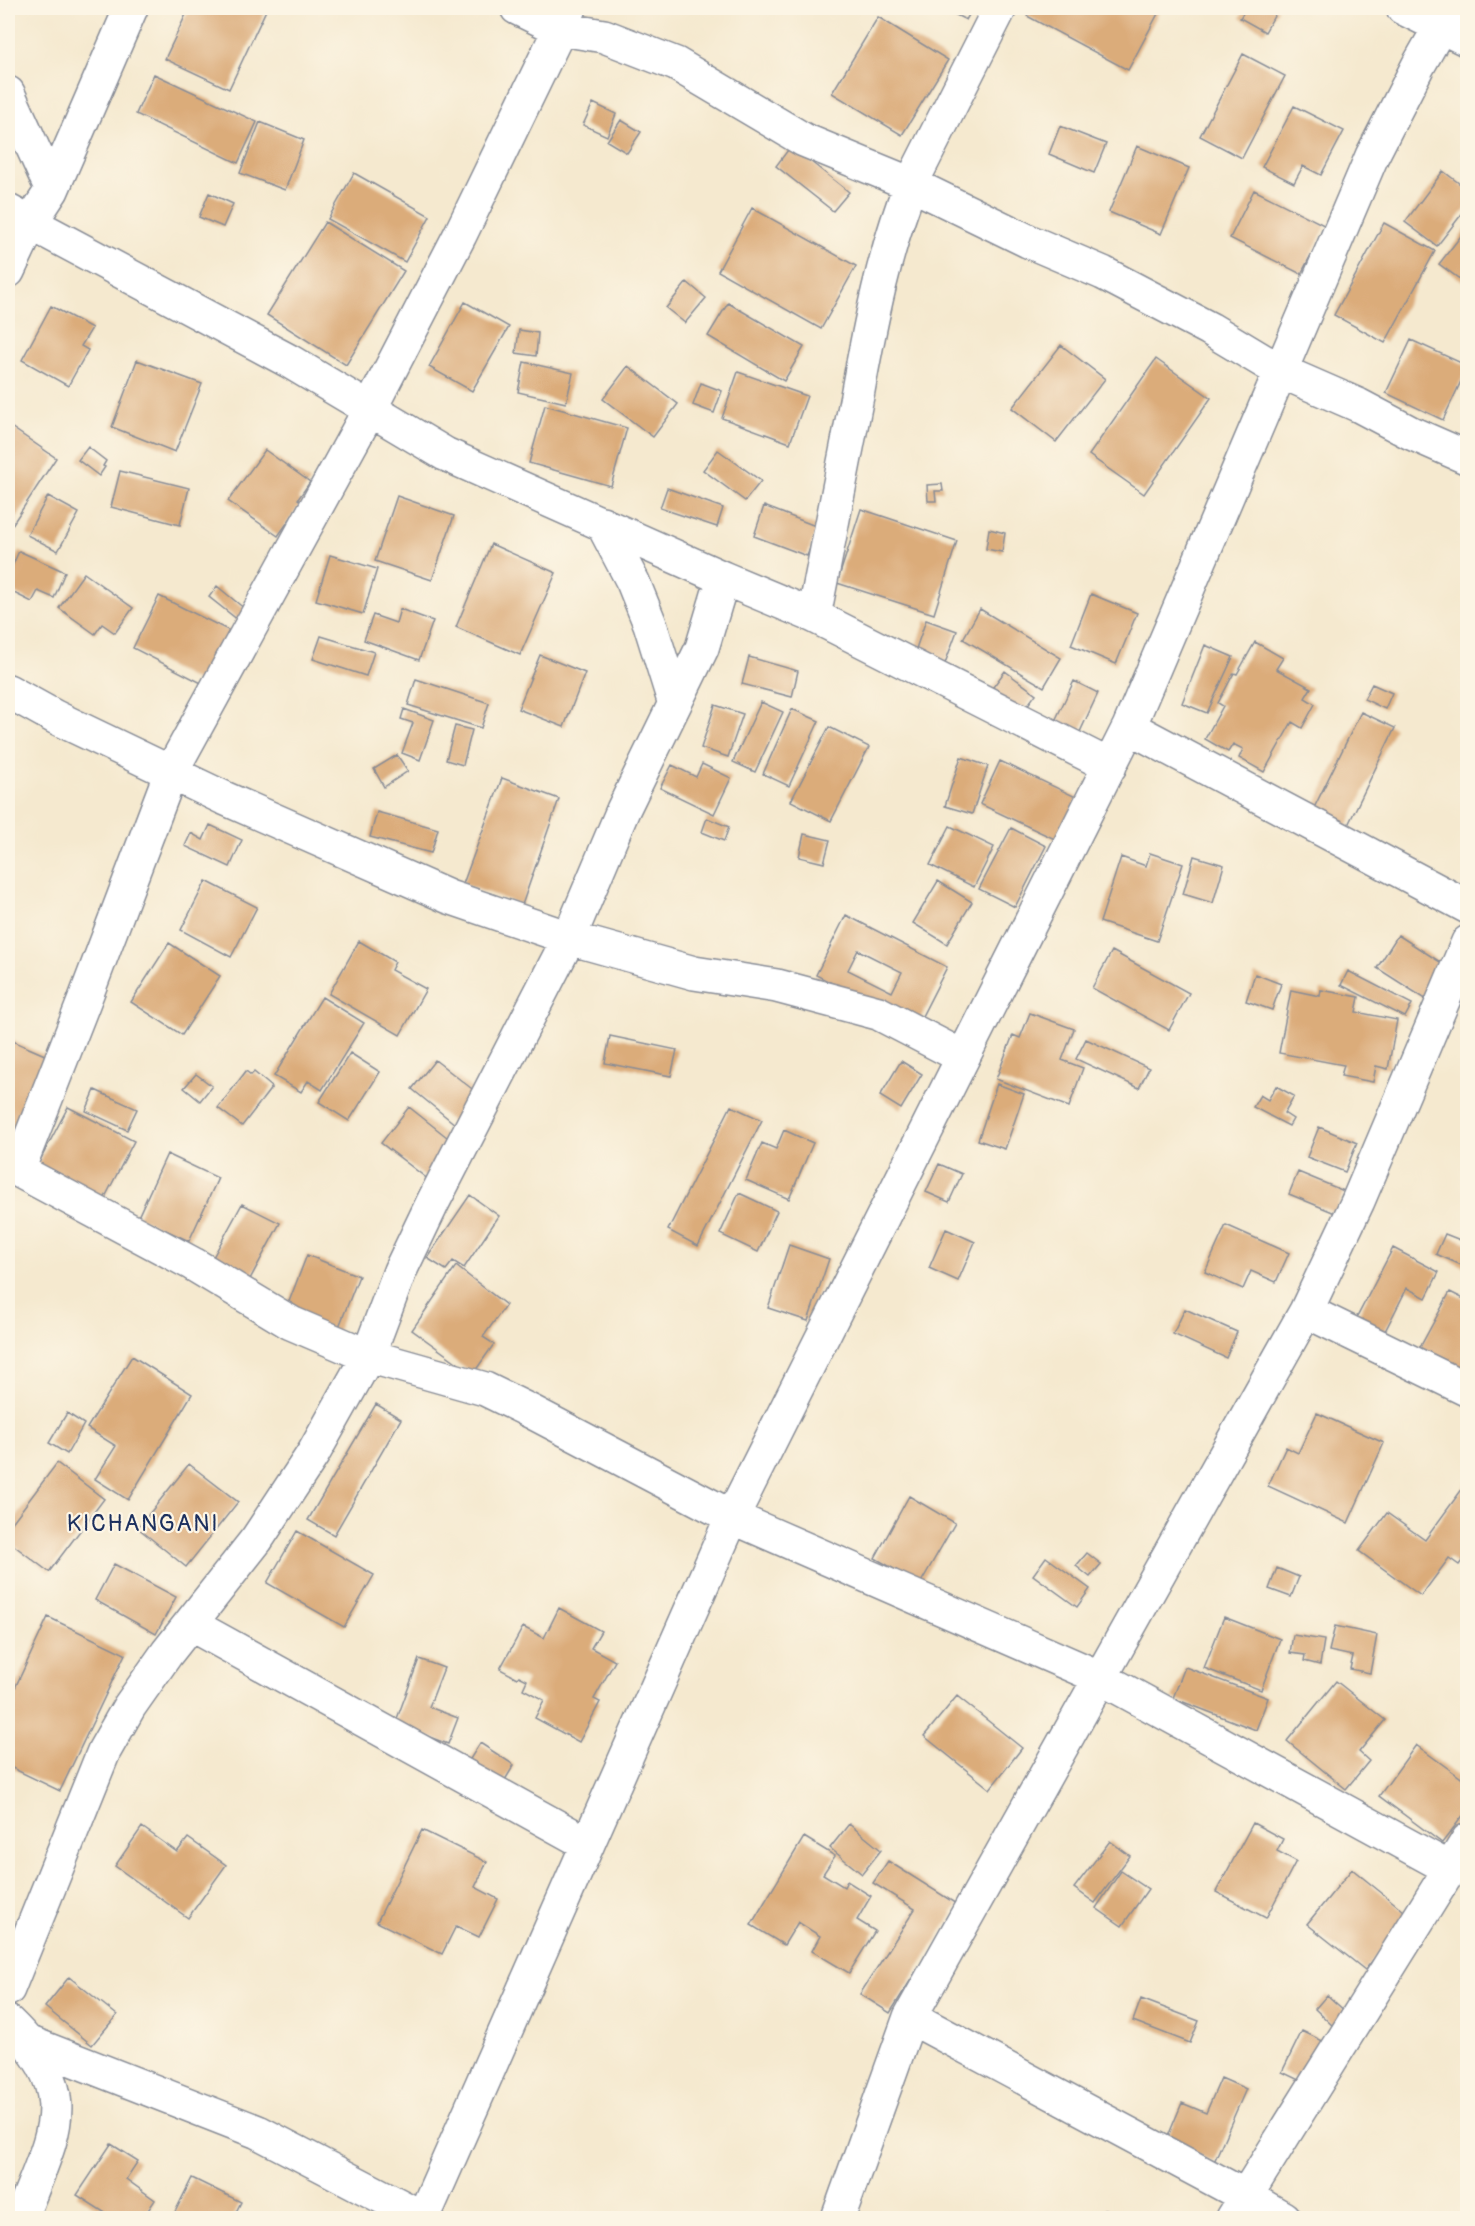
<svg xmlns="http://www.w3.org/2000/svg" width="1475" height="2226" font-family="Pangolin,sans-serif">
  <style>
    .building { fill: #dbac7a; fill-rule: evenodd }
    .lines { fill: none; stroke-linecap: round; stroke-linejoin: round }
    .minor-casing { stroke: #888c96; stroke-width: 36 }
    .minor { stroke: #fff; stroke-width: 33 }
    .labels { text-anchor: middle; stroke-width: 4.5; stroke-linejoin: round; paint-order: stroke }
    .quarter-label { font-size: 24px; letter-spacing: 1.5px; fill: #1b2f5e; stroke: #fcf5e5 }
  </style>
  <rect width="100%" height="100%" fill="#fcf5e5"/>
  <filter id="ink" filterUnits="userSpaceOnUse"><feTurbulence type="fractalNoise" baseFrequency=".0167" numOctaves="2"/><feDisplacementMap in="SourceGraphic" scale="12" xChannelSelector="R" yChannelSelector="G"/><feConvolveMatrix kernelMatrix="1 2 1 2 8 2 1 2 1" color-interpolation-filters="sRGB"/></filter>
  <filter id="wash" filterUnits="userSpaceOnUse"><feTurbulence type="fractalNoise" baseFrequency=".008" numOctaves="4" result="noise"/><feDisplacementMap in="SourceGraphic" scale="24" xChannelSelector="R" yChannelSelector="G"/><feGaussianBlur stdDeviation="1.35" result="paint"/><feColorMatrix in="noise" values="0 0 0 0 0 0 0 0 0 0 0 0 0 0 0 0 0 1.4 0 .05"/><feComposite in="paint" operator="in"/></filter>
  <g filter="url(#wash)">
    <rect width="100%" height="100%" fill="#f5e9cf"/>
    <g id="blocks">
      <path class="building" d="M189,8h78l-38,81 -64,-30z
        M942,8h31l-7,12z
        M1032,8h129l-33,62 -101,-54z
        M1246,8h29l3,1 -13,23 -25,-14z
        M878,17l70,43 -46,75 -70,-42z
        M1243,54l42,22 -43,82 -42,-22z
        M154,74l103,48 -19,41 -102,-49z
        M593,103l23,11 -9,22 -24,-11z
        M1294,106l50,25 -23,44 -18,-9 -9,17 -32,-16z
        M621,120l20,12 -14,21 -20,-12z
        M260,122l44,18 -19,50 -45,-17z
        M1060,126l46,18 -12,29 -45,-19z
        M791,146l58,46 -16,19 -57,-45z
        M1137,146l52,22 -28,66 -52,-22z
        M1443,171l25,19v16l-31,40 -32,-24z
        M354,173l76,43 -25,46 -77,-43z
        M1254,190l72,36 -25,48 -71,-36z
        M209,193l24,11 -10,23 -24,-10z
        M752,208l104,58 -35,63 -103,-58z
        M325,222l79,49 -58,94 -79,-50z
        M1384,223l51,28 -50,92 -51,-28z
        M1468,227v58l-29,-21z
        M687,282l19,16 -21,25 -19,-15z
        M465,302l44,25 -37,64 -43,-24z
        M728,303l76,44 -20,34 -76,-45z
        M51,306l41,22 -11,18 7,4 -20,36 -46,-26z
        M519,330l19,3 -2,23 -20,-3z
        M1411,340l57,26 -25,54 -57,-27z
        M1061,345l44,34 -49,63 -44,-34z
        M1156,359l55,39 -67,96 -55,-39z
        M137,360l65,24 -27,68 -63,-25z
        M524,362l49,11 -7,30 -48,-11z
        M628,366l50,38 -25,33 -50,-38z
        M738,372l69,24 -17,47 -68,-25z
        M701,383l21,8 -8,22 -21,-8z
        M545,405l82,23 -16,58 -82,-23z
        M8,425l48,33 -48,73z
        M88,447l18,14 -3,5 2,1 -6,9 -21,-16z
        M265,450l45,32 -12,17 4,3 -24,34 -50,-35z
        M718,450l43,31 -16,20 -42,-31z
        M120,471l69,17 -9,37 -69,-18z
        M942,484l1,7h-8l1,10h-8l-1,-16z
        M667,488l56,20 -6,19 -57,-19z
        M48,496l31,17 -21,38 -31,-16z
        M397,496l57,20 -22,64 -57,-19z
        M764,506l54,21 -11,29 -53,-20z
        M861,509l96,32 -23,73 -97,-31z
        M989,529l16,4 -3,19 -16,-3z
        M491,544l65,29 -36,82 -64,-28z
        M19,551l46,21 -11,26 -16,-7 -6,11 -24,-12v-14z
        M330,555l47,14 -14,45 -47,-14z
        M84,573l49,35 -18,25 -13,-9 -7,10 -36,-26z
        M217,586l34,28 -8,10 -34,-27z
        M1091,594l46,19 -21,51 -45,-19z
        M159,596l77,38 -27,53 -76,-39z
        M400,609l33,12 -14,39 -55,-20 9,-25 23,8z
        M980,609l81,49 -17,29 -81,-48z
        M926,620l31,11 -16,43 -30,-11z
        M321,636l53,16 -8,24 -53,-17z
        M1255,642l28,16 -7,11 35,19 -6,10 10,6 -13,24 -10,-6 -28,50 -25,-14 4,-9 -10,-5 -5,8 -23,-13 18,-33 -5,-3 16,-30 3,1z
        M1205,645l28,12 -26,56 -25,-10z
        M540,655l45,18 -21,54 -46,-18z
        M749,657l49,14 -6,26 -50,-13z
        M1005,671l31,23 -18,24 -31,-23z
        M416,679l73,24 -8,25 -73,-23z
        M1074,681l24,12 -19,41 -25,-11z
        M1372,684l20,9 -7,16 -21,-10z
        M761,702l22,10 -28,60 -22,-10z
        M715,705l28,9 -15,43 -27,-9z
        M404,709l30,11 -14,40 -18,-7 11,-30 -12,-4z
        M792,709l27,12 -30,65 -26,-12z
        M1361,712l34,16 -48,99 -34,-17z
        M455,726l17,4 -9,35 -17,-5z
        M829,727l40,20 -38,74 -40,-20z
        M397,755l11,16 -24,16 -10,-18z
        M961,757l27,9 -16,48 -27,-8z
        M1000,761l78,37 -19,43 -79,-37z
        M702,764l29,14 -17,36 -54,-26 12,-23 24,12z
        M502,778l57,21 -37,106 -59,-21z
        M377,812l61,17 -7,24 -61,-16z
        M707,818l22,9 -5,14 -22,-9z
        M210,825l32,15 -12,27 -45,-21 6,-13 12,7z
        M950,826l44,21 -20,40 -44,-22z
        M1011,828l35,18 -31,61 -36,-18z
        M804,834l26,6 -6,23 -25,-6z
        M1150,853l33,11 -26,77 -57,-19 21,-65 25,9z
        M1194,856l30,9 -11,38 -30,-9z
        M206,881l51,26 -26,50 -50,-27z
        M938,881l34,21 -25,42 -34,-21z
        M846,915l101,52 -30,59 -101,-51zM858,950l44,22 -10,20 -44,-22z
        M1398,935l50,32 -21,33 -50,-32z
        M359,941l36,21 -4,8 35,19 -26,46 -71,-41z
        M169,943l51,33 -38,59 -51,-33z
        M1112,951l77,42 -20,37 -77,-42z
        M1348,971l64,33 -7,13 -64,-32z
        M1255,974l26,10 -9,26 -26,-9z
        M1291,990l29,6 1,-6 38,7 -3,15 41,8 -9,49 -12,-3 -3,16 -32,-6 3,-11 -65,-12z
        M322,997l42,26 -42,67 -14,-9 -7,11 -27,-16z
        M1030,1013l44,16 -12,31 21,8 -14,39 -73,-28 17,-44 7,3z
        M610,1036l67,14 -6,26 -66,-13z
        M8,1039l39,17 -32,78 -7,-3z
        M1086,1039l63,29 -10,20 -63,-29z
        M350,1053l30,19 -31,49 -30,-19z
        M435,1060l50,39 -24,30 -49,-40z
        M901,1061l21,13 -21,35 -21,-13z
        M246,1071l5,4 3,-3 18,15 -30,39 -24,-18z
        M196,1074l16,12 -12,15 -16,-13z
        M997,1084l27,10 -19,55 -27,-9z
        M1276,1086l18,10 -10,17 9,6 -4,7 -36,-19 7,-12 8,5z
        M95,1090l42,19 -10,21 -41,-19z
        M731,1106l31,14 -64,126 -30,-16z
        M68,1107l66,34 -33,64 -66,-35z
        M409,1107l48,38 -28,35 -48,-37z
        M1319,1127l38,16 -12,29 -38,-15z
        M784,1130l29,13 -24,56 -43,-19 16,-37 14,6z
        M167,1154l51,24 -29,63 -51,-24z
        M939,1164l23,10 -13,28 -23,-10z
        M1298,1172l46,19 -9,22 -46,-19z
        M739,1193l38,18 -19,41 -38,-18z
        M470,1195l29,21 -35,52 -11,-7 -7,9 -19,-12z
        M242,1204l38,19 -31,58 -38,-20z
        M1226,1225l63,28 -13,29 -25,-11 -8,18 -38,-17z
        M946,1229l29,13 -17,39 -29,-13z
        M1445,1234l23,9v25l-32,-14z
        M789,1245l40,14 -21,62 -40,-13z
        M1393,1248l46,24 -13,26 -19,-10 -26,51 -28,-14z
        M307,1255l52,21 -22,56 -52,-20z
        M456,1266l50,39 -23,32 11,7 -21,30 -61,-44z
        M1450,1292l18,9v67l-5,-2 -5,9 -41,-22z
        M1185,1309l52,23 -11,26 -53,-24z
        M132,1356l60,38 -64,106 -33,-21 21,-33 -29,-18z
        M376,1404l25,15 -67,116 -26,-15z
        M67,1413l17,11 -17,30 -18,-11z
        M1317,1413l67,30 -36,80 -80,-37 18,-39 12,6z
        M57,1463l47,36 -55,73 -41,-31v-13z
        M189,1464l49,38 -52,65 -48,-39z
        M1468,1481v72l-9,12 -10,-7 -28,38 -62,-45 28,-38 38,27z
        M909,1496l46,27 -35,61 -45,-26z
        M297,1531l77,44 -30,52 -77,-44z
        M1087,1553l14,11 -11,13 -14,-11z
        M1046,1557l44,32 -13,18 -44,-32z
        M114,1564l62,33 -20,37 -61,-34z
        M1277,1568l22,9 -8,20 -22,-8z
        M559,1608l42,23 -10,17 24,13 -21,38 6,3 -21,40 -44,-24 9,-18 -21,-11 4,-9 -8,-4 -2,2 -17,-9 23,-42 21,11z
        M48,1617l77,37 -65,137 -52,-25v-63z
        M1224,1617l56,22 -19,51 -57,-22z
        M1335,1626l42,9 -7,38 -20,-4 3,-13 -24,-5z
        M1293,1635l31,5 -4,25 -16,-4 1,-6 -15,-2z
        M419,1659l25,9 -15,39 29,11 -10,26 -53,-20z
        M1185,1667l83,31 -12,32 -83,-32z
        M1336,1681l49,39 -26,32 10,9 -23,28 -59,-48z
        M957,1696l65,52 -32,41 -66,-53z
        M480,1743l34,22 -12,20 -35,-21z
        M1416,1745l52,38v15l-2,2 2,1v8l-26,34 -63,-47z
        M1253,1823l30,16 -6,12 19,10 -30,57 -50,-26z
        M849,1824l32,26 -19,24 -32,-26z
        M142,1827l35,25 11,-14 38,27 -38,53 -73,-52z
        M422,1830l65,32 -12,25 23,12 -19,38 -23,-11 -14,28 -65,-32z
        M804,1837l31,19 -12,18 21,13 3,-6 24,15 -14,24 18,11 -26,42 -37,-22 8,-15 -22,-14 -14,23 -33,-20z
        M1110,1841l20,15 -35,47 -21,-15z
        M888,1861l70,44 -68,108 -30,-19 55,-85 -42,-26z
        M1352,1869l57,46 -44,55 -58,-46z
        M1121,1871l27,18 -26,37 -26,-18z
        M69,1977l48,38 -25,30 -47,-38z
        M1327,1995l20,18 -13,14 -19,-18z
        M1141,1999l58,22 -9,22 -57,-22z
        M1302,2031l27,13 -20,41 -27,-13z
        M1221,2078l25,11 -32,73 -48,-21 16,-38 24,10z
        M111,2144l27,17 -12,18 29,21 -12,18h-30l-36,-23z
        M192,2178l49,24 -8,16h-61z
        M1104,2209l48,8v1h-49z"/>
    </g>
  </g>
  <g filter="url(#ink)">
    <use href="#blocks" fill-opacity="0" stroke="#888c96" stroke-width="1.5"/>
    <g class="lines">
      <g class="minor-casing">
        <path id="minor" d="M517,8l43,21 44,7 72,28 128,76 107,44 117,57 75,32 107,56 70,42 78,34 53,28 57,25
          M1403,8l65,32
          M8,93l44,97
          M8,211l281,150 156,93 278,124 91,38 296,150
          M8,271l23,-49 21,-32 79,-182
          M602,523l31,59 17,42 24,77
          M814,616c14,-73 28,-146 43,-220 13,-72 27,-144 54,-212l89,-176
          M8,691l47,26 169,81 225,99 120,41 125,35 83,13 101,27 85,44
          M1129,727l339,180
          M8,1165l185,99 98,59 77,33 117,33 47,23 200,105 369,161 348,190
          M18,1170l65,-166 88,-232 199,-363 90,-174 110,-227
          M1306,1311l162,79
          M190,1624l398,220
          M8,1989l96,-238 25,-44 38,-54 90,-114 56,-85 55,-98 32,-85 33,-69 136,-264 54,-128 79,-162 21,-70
          M910,2017l335,179 38,22
          M8,2022c76,73 44,112 13,196
          M28,2042l230,90 165,86
          M423,2218l309,-701 397,-790 243,-571 46,-90 33,-58
          M838,2218l72,-201 396,-706 52,-110 110,-259
          M1232,2218l236,-378"/>
      </g>
      <use href="#minor" class="minor"/>
    </g>
  </g>
  <g class="labels">
    <g class="quarter-label">
      <text x="143" y="1531">KICHANGANI</text>
    </g>
  </g>
  <rect width="1475" height="2226" fill="none" stroke="#fcf5e5" stroke-width="30"/>
</svg>
